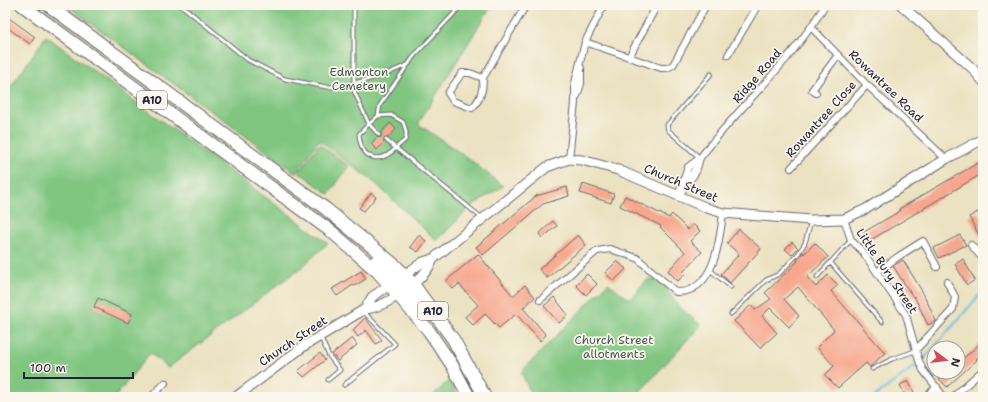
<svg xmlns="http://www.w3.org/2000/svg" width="988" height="402" font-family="'Shantell Sans',sans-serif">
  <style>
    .green { fill: #80c681; stroke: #51745e }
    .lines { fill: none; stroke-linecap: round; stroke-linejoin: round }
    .stream { stroke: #6bbbe6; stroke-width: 2 }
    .building { fill: #f6a78e }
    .lane-casing { stroke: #68656a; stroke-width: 5 }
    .street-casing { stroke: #68656a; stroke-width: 8 }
    .secondary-casing { stroke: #68656a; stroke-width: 11 }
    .highway-casing { stroke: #68656a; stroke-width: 14 }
    .lane { stroke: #fff; stroke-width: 3 }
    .street { stroke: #fff; stroke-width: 6 }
    .secondary { stroke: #fff; stroke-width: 9 }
    .highway { stroke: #fff; stroke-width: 12 }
    .labels { text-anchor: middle; stroke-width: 3.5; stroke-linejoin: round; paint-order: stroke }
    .shield { fill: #fbf7ec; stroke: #636270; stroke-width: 1 }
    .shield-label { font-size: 11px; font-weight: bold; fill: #22223b }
    .park-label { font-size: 12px; fill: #435b54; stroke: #fbf7ec }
    .street-label { font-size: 12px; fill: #22223b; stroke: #fbf7ec }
  </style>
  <rect width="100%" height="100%" fill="#fbf7ec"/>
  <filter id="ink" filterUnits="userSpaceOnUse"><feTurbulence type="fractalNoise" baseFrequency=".025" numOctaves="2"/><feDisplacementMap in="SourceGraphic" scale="8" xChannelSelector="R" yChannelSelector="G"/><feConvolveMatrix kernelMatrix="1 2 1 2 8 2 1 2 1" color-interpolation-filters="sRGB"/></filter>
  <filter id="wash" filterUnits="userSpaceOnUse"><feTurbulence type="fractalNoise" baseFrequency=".012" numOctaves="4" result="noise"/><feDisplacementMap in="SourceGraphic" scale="16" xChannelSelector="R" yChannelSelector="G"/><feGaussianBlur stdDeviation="0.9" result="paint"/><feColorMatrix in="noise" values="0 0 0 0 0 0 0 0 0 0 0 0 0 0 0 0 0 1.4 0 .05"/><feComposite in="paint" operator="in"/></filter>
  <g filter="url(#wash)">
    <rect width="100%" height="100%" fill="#ebe2c1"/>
    <path class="green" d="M74,5h418l-74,119 51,35 34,27 -33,21 -33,34 -62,-58 -56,-43 -23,33 -225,-164z
      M46,36l282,207 -25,23 -135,102 -18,-15 -35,44h-110v-302z
      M319,144l30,22 -20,28 -30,-22z
      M648,279l13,1 17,26 23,19 -66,72h-107l3,-4 -10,-21 87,-89 21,16z
      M450,380l8,17h-27z"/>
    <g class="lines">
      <path class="stream" d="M874,397l49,-37 60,-69"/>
    </g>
    <g id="blocks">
      <path class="building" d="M5,15l30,22 -5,7 -25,-18z
        M390,123l6,6 -8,9h-4v4l-7,8 -6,-6 6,-7h4v-4z
        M983,160v13l-114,68 -5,-9 36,-21 -1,-2z
        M583,184l31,10 -3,9 -31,-10z
        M567,187l2,9 -26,8 -60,51 -7,-8 60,-51z
        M371,193l5,4 -12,14 -5,-3z
        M625,196l44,22 3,-4 16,16 5,-6 7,7 -10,10 12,11 -19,20 2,2 -7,7 -10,-10 17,-19 -25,-25 1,-1 -41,-20z
        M978,212l5,10v20l-14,-25z
        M553,221l4,5 -15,12 -3,-4z
        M739,229l22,20 -31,34 -9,-9 18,-20 -12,-11z
        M419,235l7,6 -8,11 -8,-5z
        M578,235l8,10 -39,33 -8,-9z
        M960,235l6,10 -27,13 -5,-10z
        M792,242l6,6 -6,7 -7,-6z
        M815,243l13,14 -21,20 9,10 12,-12 10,10 -7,6 54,62 -15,14 -4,-4 -28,25 -13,-13 9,-9 -17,-19 17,-17 -36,-43 -14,12 15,17 -10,11 -19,-19 -8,8 15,17 -17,15 -26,-27 17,-16 4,5 16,-11 -6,-6 33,-32 -1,-1 6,-8 1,2z
        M478,254l35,42 12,-11 10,12 -12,11 23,27 -6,6 -24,-27 -17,14 -14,-14 -12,11 -8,-8 13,-12 -19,-21 -6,5 -7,-8z
        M963,259l12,21 -8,5 -12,-21z
        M903,260l19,31 14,30 -8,4 -14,-29 -1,1 -20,-31z
        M617,261l9,8 -12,12 -9,-8z
        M361,271l5,8 -12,7 -1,-1 -16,11 -5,-7z
        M587,274l10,10 -11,11 -10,-10z
        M554,297l14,18 -9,8 -15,-17z
        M98,298l34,16 -4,9 -34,-16z
        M365,318l17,22 -6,4 -10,-14 -8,7 -5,-7z
        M352,338l5,7 -19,16 -6,-7z
        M983,341v11l-7,7 1,1 -30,27 -8,-8 8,-7h11v-9z
        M320,353l5,7 -21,17 -6,-6z
        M908,381l6,11 -8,5 -6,-12z"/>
    </g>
  </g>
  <g filter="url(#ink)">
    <use href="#blocks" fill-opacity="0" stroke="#68656a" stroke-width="1"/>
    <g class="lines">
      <g class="lane-casing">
        <path id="lane" d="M181,5l67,55 37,19 42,8 17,-1 40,-11 25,-11
          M354,5v86l15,33 -10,10c2,27 22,31 39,12 2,-2 5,-4 7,-6 3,-6 0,-13 -2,-18l-12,-7 -13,1 -9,8 10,11
          M378,116l2,-11 34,-49 48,-51
          M386,140l96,78
          M699,159l1,-1 -32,-28 -1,-5 44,-51
          M686,181l10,-17
          M830,262l52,60
          M710,270l21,17
          M817,277l34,-37
          M731,314l35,-34 13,-6 19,-20 7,-11 6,-22
          M321,338l8,18 11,14 -12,10
          M872,369l20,-10 23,-8
          M344,385l51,-41 -31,-32"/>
      </g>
      <g class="street-casing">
        <path id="street" d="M812,28l55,57 79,74
          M585,42l76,26h6l6,-3 33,-60
          M728,55l30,-50
          M629,57l28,-52
          M483,78l-13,-5h-8l-14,20 5,8 19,7c9,-9 11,-18 11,-30l43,-73
          M816,93l-4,-3 26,-35
          M577,96l4,-12v-16
          M569,159l6,-56v-20l10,-41 19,-37
          M791,168l76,-83
          M682,191l14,-19 4,-14
          M678,196l10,-29 12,-9c40,-53 90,-94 125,-153
          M844,219l7,21 12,12 43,63 13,46 4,9 21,27
          M971,245l12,14
          M877,272l22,-16 24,-15 14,26
          M540,300l57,-49 13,-2 27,9 39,34c38,2 44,-52 47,-79
          M915,351l38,-42 2,-12 -8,-15
          M151,397l14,-14
          M925,397l12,-10
          M953,397l30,-27"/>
      </g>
      <g class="secondary-casing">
        <path id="secondary" d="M901,5l71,63 11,13
          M365,309l7,-12 51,-35 10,-3
          M236,397l68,-51 61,-37c22,-2 60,-29 68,-50l104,-84 10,-8 22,-8 13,1 36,10 89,38 16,5 88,7 33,-1 22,-10 80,-50 37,-20"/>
      </g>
      <g class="highway-casing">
        <path id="highway" d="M22,5l310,227 46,40 51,59 23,34 17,32
          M48,5l278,204 71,58 16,17 40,55 32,58
          M377,260l19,21v15
          M405,276l2,18 11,13"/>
      </g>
      <use href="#lane" class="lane"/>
      <use href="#street" class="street"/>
      <use href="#secondary" class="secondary"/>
      <use href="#highway" class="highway"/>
    </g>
  </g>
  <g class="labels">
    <g class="shield">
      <rect x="137" y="91" width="30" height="18" rx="3"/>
      <rect x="418" y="302" width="30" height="18" rx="3"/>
    </g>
    <g class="shield-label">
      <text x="152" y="104">A10</text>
      <text x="433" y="315">A10</text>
    </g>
    <g class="park-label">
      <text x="359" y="76">Edmonton<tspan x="359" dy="14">Cemetery</tspan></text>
      <text x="614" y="344">Church Street<tspan x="614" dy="14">allotments</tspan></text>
    </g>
    <g class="street-label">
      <text transform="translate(757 76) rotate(-49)" y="4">Ridge Road</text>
      <text transform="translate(886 86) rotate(44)" y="4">Rowantree Road</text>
      <text transform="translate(821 119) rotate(-48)" y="4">Rowantree Close</text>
      <text transform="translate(681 183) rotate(23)" y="4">Church Street</text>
      <text transform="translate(887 271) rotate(56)" y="4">Little Bury Street</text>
      <text transform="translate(293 341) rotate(-34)" y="4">Church Street</text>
    </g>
  </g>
  <rect width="988" height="402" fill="none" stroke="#fbf7ec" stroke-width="20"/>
  <g transform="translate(946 360) rotate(105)"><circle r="19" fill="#fbf7ec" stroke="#a4a2a5"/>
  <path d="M0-3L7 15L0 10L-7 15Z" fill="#d1495b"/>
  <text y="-6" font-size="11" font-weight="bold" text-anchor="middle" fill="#22223b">N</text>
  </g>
  <path d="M24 372v6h109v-6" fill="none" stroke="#22223b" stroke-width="2"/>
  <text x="30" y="372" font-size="12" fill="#22223b" stroke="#fbf7ec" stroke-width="3" paint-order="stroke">100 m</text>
</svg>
